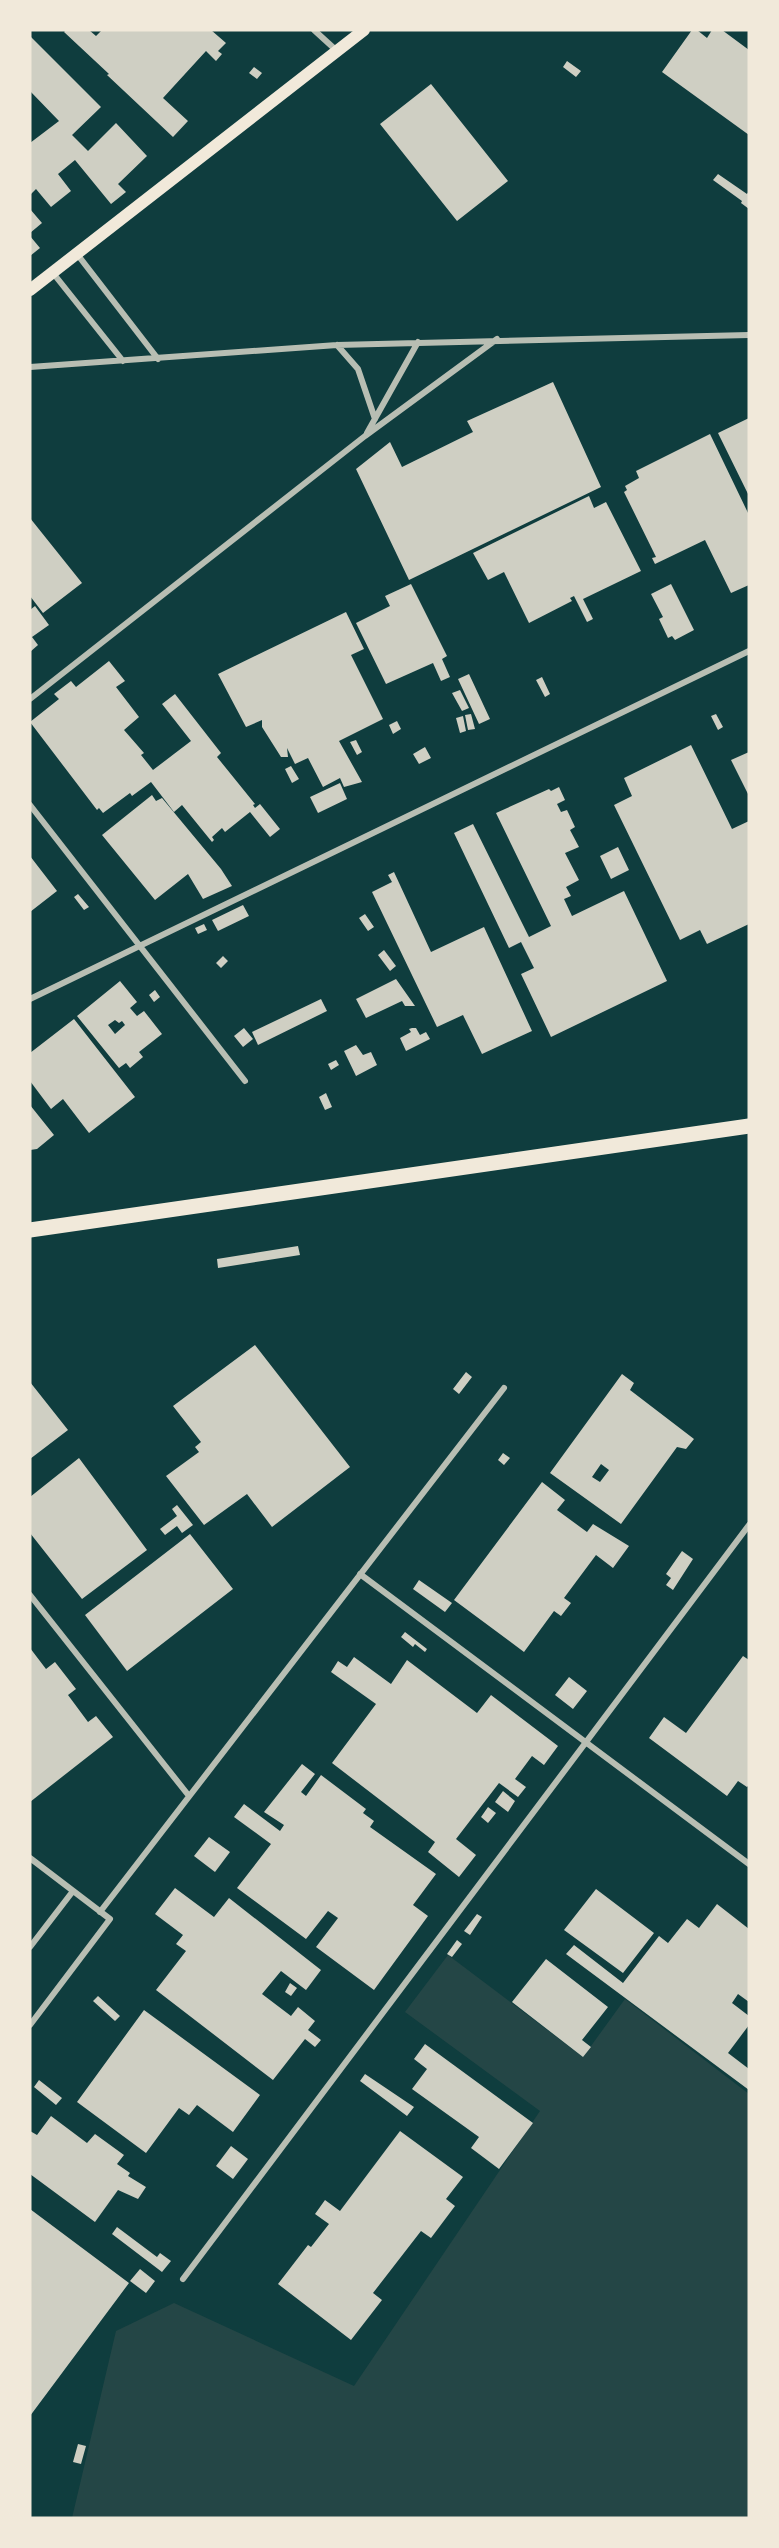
<svg xmlns="http://www.w3.org/2000/svg" width="779" height="2548" font-family="'Open Sans',sans-serif">
  <style>
    .green { fill: #244646 }
    .building { fill: #cfcfc3; fill-rule: evenodd }
    .lines { fill: none; stroke-linecap: round; stroke-linejoin: round }
    .minor { stroke: #b8beb3; stroke-width: 6 }
    .secondary { stroke: #f1e9da; stroke-width: 12 }
    .primary { stroke: #f1e9da; stroke-width: 15 }
  </style>
  <rect width="100%" height="100%" fill="#0f3d3e"/>
  <path class="green" d="M448,1955l135,102 42,-58 124,95v424h-677l44,-187 58,-28 180,83 186,-275 -135,-99z"/>
  <path class="building" d="M66,30h23l7,6 6,-6h109l15,13 -8,8 4,3 -6,7 -10,-10 -43,47 25,23 -15,16 -66,-62 2,-1 -45,-42z
    M692,30h5l10,8 5,-8h10l27,20v85l-87,-63z
    M30,36l71,71 -29,28 16,16 28,-28 31,33 -29,28 8,8 -15,12 -36,-44 -17,14 13,17 -20,16 -15,-18 -6,6v-52l29,-22 -29,-30z
    M567,61l14,10 -5,6 -13,-10z
    M254,67l8,6 -5,6 -8,-6z
    M431,84l77,97 -51,40 -77,-97z
    M718,174l29,20 2,-3v18l-8,-6 1,-2 -29,-21z
    M30,209l12,14 -12,10z
    M30,236l10,12 -10,8z
    M553,382l48,105 -192,93 -53,-111 34,-27 12,25 71,-35 -6,-11z
    M749,418v78l-31,-63z
    M710,434l39,81v70l-18,8 -26,-53 -50,24 -3,-6 4,-1 -32,-65 3,-2 -2,-4 14,-8 -3,-7z
    M589,496l5,12 12,-6 35,69 -58,28 10,20 -6,3 -13,-26 -4,2 2,3 -43,22 -25,-51 -16,8 -15,-27z
    M30,518l52,65 -39,30 -13,-17z
    M411,584l36,72 -5,3 8,18 -9,4 -8,-18 -47,21 -30,-61 34,-17 -5,-10z
    M671,584l23,46 -19,10 -3,-4 -4,2 -9,-19 4,-2 -12,-23z
    M35,606l14,19 -17,12 6,8 -8,7v-42z
    M346,612l18,37 -13,6 32,64 -44,22 23,41 -18,5 -4,-9 -17,9 -15,-29 -13,6 -8,-16 1,9h-7l-19,-30v-7l-16,7 -28,-53z
    M109,661l16,20 -9,6 23,30 -15,13 20,23 -3,2 12,15 38,-29 -29,-37 13,-10 46,59 -4,4 38,47 -2,1 2,3 5,-4 20,25 -10,8 -20,-25 -25,20 -3,-4 -10,9 2,3 -2,2 -30,-37 -8,7 -23,-30 -19,14 -2,-3 -27,20 -4,-5 -2,2 -67,-88 29,-23 -5,-5 17,-13 5,6z
    M469,674l21,45 -11,5 -21,-45z
    M542,677l8,17 -5,3 -9,-17z
    M460,690l9,18 -7,3 -10,-18z
    M471,714l4,15 -7,1 -3,-15z
    M716,714l7,13 -5,3 -7,-14z
    M463,716l3,15 -6,2 -4,-15z
    M397,721l4,8 -8,5 -4,-9z
    M356,740l6,12 -5,3 -7,-13z
    M691,745l41,84 17,-8v103l-42,20 -7,-14 -20,10 -66,-135 18,-9 -8,-18z
    M425,747l6,11 -12,6 -6,-10z
    M749,752v44l-18,-36z
    M291,766l8,13 -7,4 -7,-14z
    M340,783l7,16 -29,14 -8,-16z
    M559,787l6,13 -8,4 4,8 6,-2 8,17 -5,3 9,17 -14,6 14,27 -13,7 5,9 -7,3 8,17 52,-25 43,90 -116,56 -30,-63 13,-6 -13,-26 -12,6 -55,-115 19,-9 56,113 22,-11 -55,-113 53,-24 2,2z
    M152,795l4,6 6,-3 59,71 11,17 -29,13 -15,-25 -33,26 -53,-65z
    M618,847l11,23 -18,9 -11,-23z
    M30,856l27,35 -27,21z
    M394,872l37,80 53,-25 48,104 -50,23 -19,-39 -26,12 -65,-135 20,-10 -4,-7z
    M78,894l11,13 -5,3 -10,-13z
    M243,905l6,11 -31,15 -6,-11z
    M365,914l9,13 -6,4 -9,-13z
    M204,924l3,6 -9,4 -3,-6z
    M384,950l12,16 -6,5 -12,-16z
    M223,956l5,5 -7,7 -5,-5z
    M396,979l19,27h-10l-3,-5 -36,17 -10,-19z
    M120,981l17,21 -7,6 7,8 7,-5 18,23 -23,18 4,5 -13,11 -4,-5 -7,5 -42,-52zM115,1020l4,3 3,-2 3,4 -10,9 -7,-9z
    M155,990l5,7 -6,5 -5,-7z
    M321,999l6,12 -69,34 -6,-13z
    M74,1019l61,78 -46,36 -26,-34 -12,10 -21,-28v-28z
    M244,1028l9,11 -10,8 -9,-11z
    M412,1028h4l4,7 6,-3 4,7 -24,12 -6,-13 11,-6 -2,-3z
    M356,1045l7,10 8,-3 6,13 -21,11 -12,-25z
    M336,1060l3,5 -8,5 -3,-6z
    M326,1093l6,14 -7,3 -6,-13z
    M30,1105l24,30 -17,14 -7,1z
    M298,1246l2,9 -82,13 -1,-9z
    M255,1345l95,122 -78,60 -25,-33 -43,31 -38,-49 33,-24 -4,-5 6,-5 -28,-36z
    M466,1372l6,5 -13,17 -6,-5z
    M622,1374l12,9 -4,7 64,49 -8,10 -9,-2 -56,77 -71,-51zM601,1464l8,6 -9,12 -8,-5z
    M30,1382l38,48 -38,29z
    M503,1453l7,5 -6,7 -6,-5z
    M79,1458l68,92 -65,49 -52,-66v-36z
    M542,1482l23,18 -8,10 30,22 6,-8 36,22 -16,22 -17,-13 -32,43 7,5 -10,13 -7,-5 -30,41 -70,-52z
    M177,1505l16,20 -11,8 -5,-7 -12,9 -5,-6 17,-13 -5,-7z
    M190,1534l43,55 -106,82 -42,-56z
    M682,1551l11,8 -20,31 -7,-5 5,-7 -5,-4z
    M419,1580l33,23 -7,9 -32,-23z
    M405,1632l22,17 -2,3 -10,-8 -2,3 -12,-10z
    M30,1648l16,21 9,-7 21,27 -8,6 20,27 8,-6 17,21 -83,65z
    M743,1656l6,4v125l-2,2 -9,-6 -11,15 -78,-58 15,-21 22,16z
    M354,1657l37,27 16,-24 70,53 14,-18 67,51 -14,19 -12,-9 -17,23 11,8 -8,10 -19,-14 -43,56 20,16 -17,22 -31,-25 7,-10 -103,-79 44,-59 -45,-32 7,-11 9,6z
    M569,1677l18,14 -14,18 -18,-14z
    M302,1764l13,10 -14,18 5,4 15,-21 45,34 -3,4 11,8 -4,6 66,47 -23,31 15,11 -54,74 -58,-43 22,-29 -10,-7 -22,28 -69,-51 34,-44 -37,-27 10,-13 36,27 4,-6 -20,-13z
    M503,1791l12,10 -7,11 -13,-10z
    M488,1807l8,6 -8,10 -7,-6z
    M209,1837l21,15 -15,20 -21,-16z
    M175,1888l39,29 15,-19 92,72 -15,20 -25,-19 -19,23 29,22 7,-9 17,14 -7,9 13,10 -6,7 -10,-8 -32,41 -117,-90 30,-39 -10,-7 7,-9 -28,-21z
    M596,1889l58,44 -31,40 -59,-43z
    M717,1904l32,25v73l-11,-8 -6,9 17,13v9l-21,28 21,16v21l-183,-136 8,-9 49,38 36,-47 9,7 19,-24 12,9z
    M477,1914l5,3 -12,18 -6,-4z
    M457,1940l5,4 -10,13 -5,-3z
    M546,1959l62,48 -26,33 9,7 -8,10 -71,-55z
    M290,1983l7,5 -6,8 -6,-4z
    M98,1996l22,20 -5,5 -22,-20z
    M144,2010l116,85 -27,37 -36,-27 -8,10 -10,-7 -33,45 -69,-51z
    M425,2044l108,79 -34,46 -28,-21 8,-11 -67,-48 15,-20 -13,-10z
    M365,2074l49,33 -7,9 -47,-35z
    M39,2080l23,18 -6,7 -22,-18z
    M51,2116l36,27 8,-9 29,21 -7,9 13,9 -2,3 18,11 -8,12 -20,-9 -23,32 -65,-48v-43l7,4z
    M400,2131l63,46 -17,22 9,7 -24,32 -10,-7 -48,62 9,7 -31,40 -73,-56 30,-39 3,2 18,-23 -14,-10 10,-14 15,11z
    M231,2146l17,13 -15,20 -17,-13z
    M30,2209l99,74 -99,133z
    M117,2227l40,30 3,-4 11,8 -9,11 -50,-38z
    M140,2269l15,12 -9,12 -16,-12z
    M78,2444l8,2 -5,18 -8,-2z"/>
  <g class="lines">
    <path class="minor" d="M314,30l23,21
      M77,254l81,105
      M53,273l70,88
      M337,345l21,24 17,50
      M30,367l307,-22 412,-10
      M367,433l51,-91
      M30,699l335,-263 132,-97
      M30,805l215,276
      M30,999l719,-348
      M360,1574l389,290
      M30,1595l159,201
      M30,1858l80,61 -80,106
      M100,1912l404,-524
      M30,1947l43,-56
      M183,2279l566,-754"/>
    <path class="secondary" d="M30,290l334,-260"/>
    <path class="primary" d="M30,1230l719,-104"/>
  </g>
  <rect width="779" height="2548" fill="none" stroke="#f1e9da" stroke-width="63"/>
</svg>
